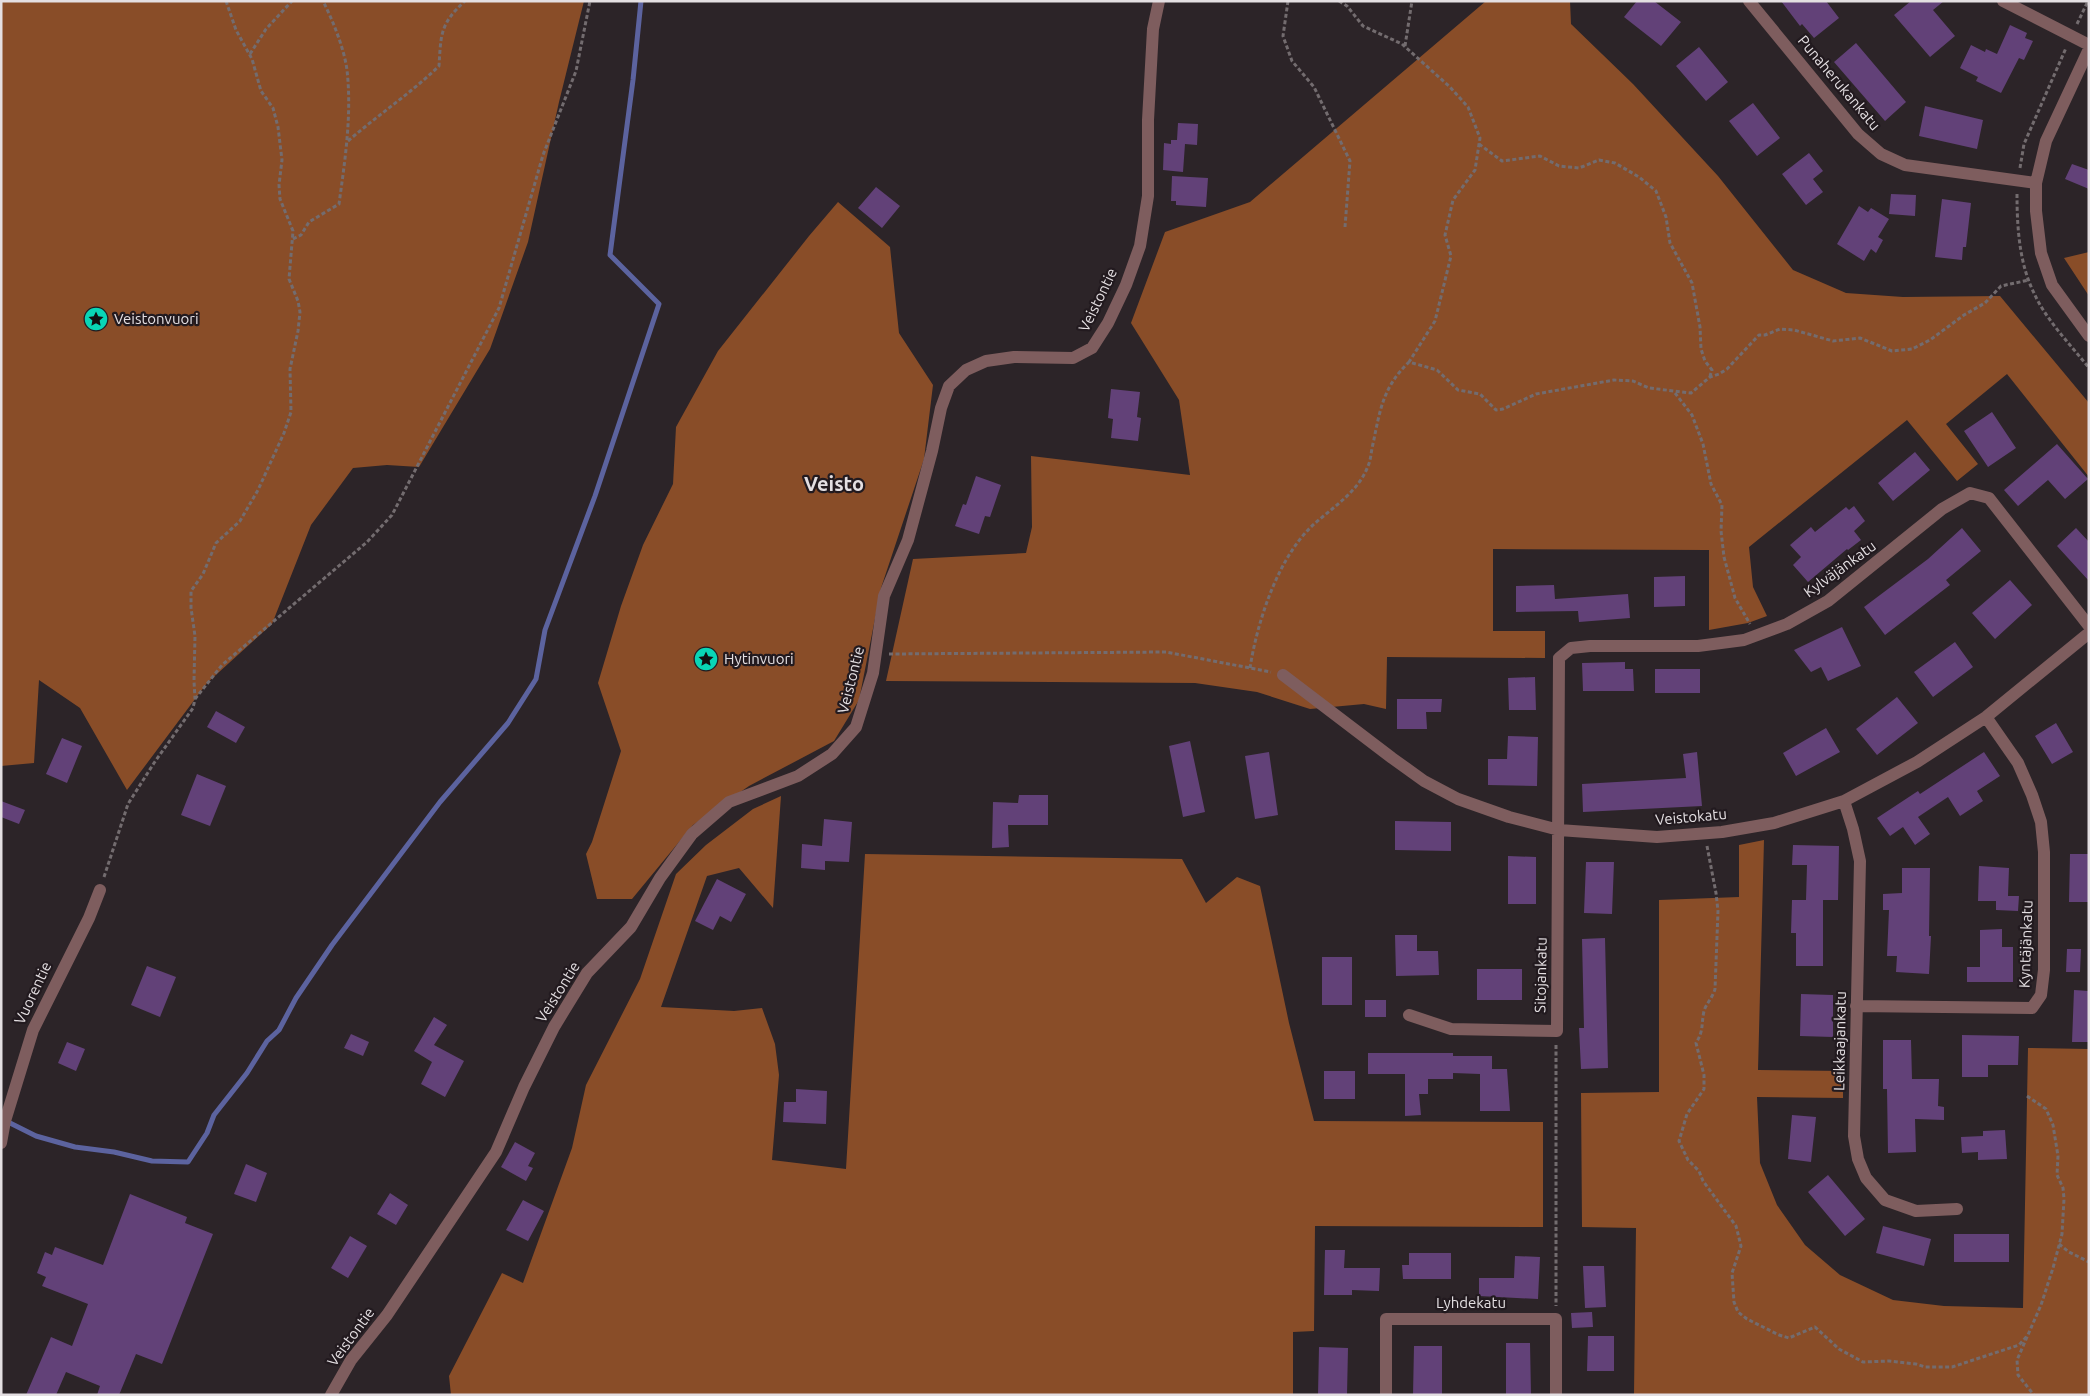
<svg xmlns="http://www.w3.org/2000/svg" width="2090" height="1396" font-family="Ubuntu,sans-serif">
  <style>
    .forest { fill: #894d28 }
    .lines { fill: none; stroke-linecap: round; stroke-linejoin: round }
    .stream { stroke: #5c639f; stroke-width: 5 }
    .building { fill: #624178 }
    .path { stroke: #736c6f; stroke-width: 3; stroke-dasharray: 4 2.5; stroke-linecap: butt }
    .minor { stroke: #7e5d5e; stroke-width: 12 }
    .labels { text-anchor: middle; stroke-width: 4.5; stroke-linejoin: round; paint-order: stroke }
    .street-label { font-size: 15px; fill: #e4dfe2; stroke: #221a1f }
    .poi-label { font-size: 15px; fill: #e4dfe2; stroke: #221a1f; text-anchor: start }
    .district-label { font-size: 20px; font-weight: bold; fill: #e4dfe2; stroke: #221a1f }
  </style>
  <rect width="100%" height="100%" fill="#2c2428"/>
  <path class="forest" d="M1,1h583l-25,101 -31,140 -38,107 -71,118 -32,-2 -34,3 -42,57 -39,99 -65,59 -80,107 -47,-82 -41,-28 -5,83 -33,3z
    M1486,1h84l1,23 62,60 85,92 75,94 53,23 57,4 97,-1 89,107v74l-82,-103 -61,50 32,40 -21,17 -50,-61 -158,127 4,40 14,29 -19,7 -39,7v-80l-216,-1v82h52v27l-158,-1 -1,52 -22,-5 -54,5 -53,-17 -62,-9 -309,-2 27,-122 113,-6 6,-26 -1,-71 159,19 -11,-75 -48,-77 34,-91 85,-30z
    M838,202l52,45 9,86 34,52 -9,74 -43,129 -22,112 -25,41 -85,45 -56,39 -61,74h-35l-11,-45 6,-12 29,-91 -23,-68 23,-77 22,-61 30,-61 3,-57 42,-76 91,-115z
    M2089,252v44l-25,-38z
    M781,796l-8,112 -34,-40 -32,8 -46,131 73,4 28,-3 13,36 4,31 -7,85 74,9 19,-315 317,5 24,44 31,-26 23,9 29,137 25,98 229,1v105l-228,-1 -1,105 -21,1v63h-842l-2,-19 53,-103 21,10 49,-135 14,-63 54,-106 36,-105 30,-29 47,-36z
    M1764,840l-6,230 85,1v27l-86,-1 3,66 17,42 28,40 35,30 53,25 51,6 79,2 5,-260 61,1v346h-455l2,-167 -54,-1 -1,-134 78,-1v-192l80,-3v-52z"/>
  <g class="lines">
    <path class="stream" d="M6,1121l30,15 39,11 39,5 38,9 36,1 19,-29 7,-18 33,-42 20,-32 12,-11 17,-32 36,-53 108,-143 68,-79 28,-44 9,-49 50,-134 64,-192 -49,-49 23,-175 8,-79"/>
  </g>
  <path class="building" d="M1637,1h17l27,21 -20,24 -37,-29z
    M1781,1h45l13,17 -25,20 -12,-14 -2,2z
    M1911,1h33l-11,9 22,26 -25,21 -36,-42z
    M2010,25l17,8 -2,5 8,3 -9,19 -5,-2 -18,35 -25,-12 2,-4 -18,-9 11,-23 14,7 1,-3 11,5z
    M1856,43l50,59 -21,19 -51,-59z
    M1699,47l29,35 -22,19 -30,-35z
    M1753,103l27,35 -23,18 -28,-35z
    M1925,106l58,14 -6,29 -58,-13z
    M1178,123l20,1 -1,21 -12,-1 -2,28 -20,-2 1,-27 7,1v-4h6z
    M1809,153l14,18 -10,8 10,13 -17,13 -24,-31z
    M2072,164l17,6v19l-24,-10z
    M1172,176l36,2 -2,29 -30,-2v-4h-5z
    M876,187l24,19 -18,22 -24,-20z
    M1891,194l25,1 -1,21 -26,-2z
    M1942,199l29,4 -5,44h-3l-1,13 -27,-3z
    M1859,206l9,6 3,-4 18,11 -11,18 5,3 -7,13 -5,-4 -7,12 -27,-17z
    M1111,389l29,3 -3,25 4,1 -3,23 -27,-3 2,-19 -5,-1z
    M1992,412l24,36 -28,19 -24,-36z
    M2057,444l31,35 -23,20 -17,-19 -30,26 -14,-16z
    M1915,452l15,18 -37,31 -15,-18z
    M976,476l25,9 -11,32 -5,-1 -6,18 -24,-8 8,-22 3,1z
    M1854,506l11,15 -11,10 7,9 -13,10 -1,-1 -39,33 -15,-17 8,-8 -11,-12 21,-18 4,5 31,-25 3,3z
    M1962,528l19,23 -35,29 4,5 -65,50 -21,-28 64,-48z
    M2076,528l13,14v39l-32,-35z
    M1685,576v30l-31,1v-30z
    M2010,580l22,25 -37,34 -23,-26z
    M1554,585l1,14 73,-5 2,24 -51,4 -1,-11 -62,1v-26z
    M1842,627l19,39 -33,15 -7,-14 -10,5 -17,-22z
    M1955,642l18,25 -40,30 -19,-25z
    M1625,662v7h8l1,22h-51l-1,-28z
    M1655,669h45v24h-45z
    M1535,677l1,33h-27l-1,-32z
    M1897,697l21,26 -41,32 -21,-26z
    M1397,699h45l-1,13h-15l1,17h-30z
    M216,711l29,16 -9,16 -29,-16z
    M2056,723l17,29 -21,12 -17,-28z
    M1826,728l14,24 -44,24 -13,-23z
    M1508,736l30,1 -1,49 -49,-1v-26h19z
    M62,738l20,8 -15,37 -21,-9z
    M1190,741l15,71 -22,5 -14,-71z
    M1269,752l9,63 -23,4 -10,-63z
    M1697,752l5,54 -119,6 -1,-28 104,-6 -3,-24z
    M1984,752l16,24 -23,15 6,10 -23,15 -12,-19 -30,20 12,17 -15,11 -12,-18 -13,9 -13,-18 41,-27 2,3z
    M197,774l29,12 -16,40 -29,-11z
    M1019,795h29v30h-40l1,22 -17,1 1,-46 25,1z
    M1,801l24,9 -6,14 -18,-7z
    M824,819l28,3 -3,40 -24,-1v9l-24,-2 1,-24 20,2z
    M1395,821l56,1v29l-56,-1z
    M1793,845l46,1 -1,54h-15v66h-27v-33h-5l1,-33h14l1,-35h-15z
    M2070,854h19v48h-20z
    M1508,856l28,1v47h-28z
    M1586,862h28l-2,52 -28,-1z
    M1979,866l30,2 -1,28h11l-1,15 -22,-1v-9h-18z
    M1902,868h28l-1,68h2l-2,38 -33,-2 1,-16h-10l2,-46h-6v-16l19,-1z
    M717,879l29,15 -15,28 -11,-6 -7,14 -18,-9z
    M2002,929v18h11v35h-46v-15h13v-37z
    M1395,935h22v16h21l1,24 -43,1z
    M1605,938l3,130 -27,1 -2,-41h5l-2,-89z
    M2067,949h14l-1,23h-14z
    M1322,957h30v48h-30z
    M147,966l29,11 -16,40 -29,-12z
    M1477,969h45v31h-45z
    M2074,990l15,1v51h-17z
    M1801,994l32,1v42l-33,-1z
    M1365,1000h21v17h-21z
    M434,1017l13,8 -13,20 30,16 -19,36 -24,-13 11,-22 -18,-11z
    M351,1034l18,8 -6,14 -19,-8z
    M1962,1035l57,1 -1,29h-30v12h-26z
    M1883,1040h28l1,39h27l-1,27 6,1v13l-29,-1 1,33 -28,1 -1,-64h-4z
    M67,1042l18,7 -9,22 -18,-8z
    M1368,1053h85v3h39v13h15l3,42h-30v-37l-27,-1v6h-25v15h-9l2,21 -16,1v-42h-37z
    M1324,1071h31v28h-31z
    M796,1089l31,2 -1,33 -43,-2 1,-20h12z
    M1792,1115l24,2 -5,45 -23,-3z
    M2005,1130l2,29 -29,1v-8l-16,1 -1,-16 22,-1v-5z
    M515,1142l20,11 -7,13 5,2 -7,13 -25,-14z
    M246,1164l21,9 -11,29 -22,-8z
    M1828,1175l37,44 -20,17 -37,-44z
    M390,1193l18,12 -12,20 -19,-11z
    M130,1194l57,23 -2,6 28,11 -51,130 -26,-10 -17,41h-22l3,-9 -34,-14 -10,23h-30l25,-58 21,9 16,-42 -46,-18 4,-9 -9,-4 8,-21 7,3 3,-8 48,18z
    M523,1200l21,11 -16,30 -22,-11z
    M1883,1226l48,13 -7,27 -48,-13z
    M1954,1234h55v28h-55z
    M350,1236l17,10 -19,32 -17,-10z
    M1325,1250h20l-1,18h36l-1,23 -27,-1v5h-28z
    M1409,1253h42v26h-48l-1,-14h7z
    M1515,1256l25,1 -2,42 -59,-3v-18h35z
    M1583,1266h21l2,41 -21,1z
    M1592,1312l1,15 -21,1 -1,-15z
    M1588,1336h26v35h-27z
    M1506,1343h24l1,52h-25z
    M1414,1346h28v49h-29z
    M1319,1347l29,1 -1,47h-29z"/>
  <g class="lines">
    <path class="path" d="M1288,1l-5,35 9,25 22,26 36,74 -5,66
      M1339,1l8,5 16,20 39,18 48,43 18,20 12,31 -5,32 -22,30 -8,35 6,21 -16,65 -26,41 28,8 21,20 22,4 16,16 7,-1 33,-15 78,-14 19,1 16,7 42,5 19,-16 9,-3 8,-5 32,-34h6l15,-6 14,1 39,11 27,-3 32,13 20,-2 18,-9 34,-25 21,-12 16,-17 28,-6
      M2077,24l11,-23
      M1405,46l7,-45
      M250,54l16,-25 26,-28
      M348,141c30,-26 63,-48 91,-75 2,-32 1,-42 26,-65
      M1479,144l23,17 38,-5 19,10 20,2 20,-8 16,3 24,14 17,14 10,26 4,26 22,40 8,44 1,22 4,12 7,9 -2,6
      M2020,168l4,-24 42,-96
      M2017,194c0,32 2,69 17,99 12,27 36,51 55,75
      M293,239l8,-4 8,-13 30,-18c6,-44 13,-89 8,-134 -3,-22 -14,-49 -24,-69
      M1675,393l17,22 11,29 8,40 11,21 -1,26 3,26 11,41 15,26
      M889,654l277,-2 105,20
      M1250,668c7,-45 27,-108 61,-141 20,-19 47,-34 57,-61 3,-6 3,-15 5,-22 7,-34 10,-57 36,-82
      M195,699l27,-34 145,-123 25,-27 107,-207 44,-153 33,-84 14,-70
      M1707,846l9,47 2,18 -3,78c-2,8 -9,15 -11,22 -3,14 0,19 -8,32l8,32v14l-17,25 -8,27 9,19 11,11 4,10 33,45 5,20 -9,27 2,29 4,10 9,7 32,16 10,3 26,-11 24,22 24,13 26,-1 27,3 9,3h27l67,-22 9,-10
      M104,877l24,-73 26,-41 39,-55 2,-9 -1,-18 1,-45 -4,-28v-17l12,-17 13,-31 24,-22 18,-31 26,-57 7,-21 -1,-43 8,-38 2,-19 -2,-11 -9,-22 4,-48 -13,-32 -1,-14 3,-25 -4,-33 -5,-19 -12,-17 -9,-32 -16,-29 -10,-29
      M1556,1045v261
      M2027,1096l19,13 7,16 5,31 -1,19 6,13 1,11 -2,35 -9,34 -12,37 -24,55 1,15 16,20
      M2059,1244l10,8 20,10"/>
    <path class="minor" d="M1749,1l109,133 23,20 24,11 131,18
      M2003,1l86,44
      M2089,49l-43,92 -10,42v28l5,42 11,32 37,51
      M1283,675l109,83 32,23 34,18 51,18 50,13 98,7 65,-5 52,-9 70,-22 73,-39 69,-45 103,-84
      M1844,801l9,28 7,32 -6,275 4,23 8,19 19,22 31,11 41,-2
      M1856,1006l176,2 9,-13 3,-25v-118l-3,-30 -9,-27 -14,-32 -32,-46
      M1409,1015l42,14 106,2 2,-373 12,-10 19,-2h108l46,-6 43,-16 41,-23 114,-92 28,-16 19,5 100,128
      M1,1143l4,-22 28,-91 56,-112 11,-28
      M331,1395l20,-35 36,-45 109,-163 28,-65 30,-60 33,-54 44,-46 29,-49 32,-44 37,-32 69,-26 34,-22 24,-27 17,-54 11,-77 24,-56 24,-89 9,-43 8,-22 17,-16 20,-9 28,-4 59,1 19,-10 16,-25 18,-38 14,-39 8,-50v-76l5,-91 6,-28
      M1386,1395v-76h170v76"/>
  </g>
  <defs>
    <g id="sight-disc" transform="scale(1.25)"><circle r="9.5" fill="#09d5b5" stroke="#221a1f"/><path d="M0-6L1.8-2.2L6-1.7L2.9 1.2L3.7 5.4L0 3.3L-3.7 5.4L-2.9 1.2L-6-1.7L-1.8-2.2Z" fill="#111"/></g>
  </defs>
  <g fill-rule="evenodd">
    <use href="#sight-disc" x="96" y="319"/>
    <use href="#sight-disc" x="706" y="659"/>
  </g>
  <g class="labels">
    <g class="street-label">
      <text transform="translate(1839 83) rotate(50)" y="5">Punaherukankatu</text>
      <text transform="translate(1098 300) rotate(-64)" y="5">Veistontie</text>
      <text transform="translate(1840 569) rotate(-36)" y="5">Kylväjänkatu</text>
      <text transform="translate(851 680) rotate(-76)" y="5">Veistontie</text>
      <text transform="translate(1691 817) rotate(-5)" y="5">Veistokatu</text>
      <text transform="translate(2026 944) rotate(-88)" y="5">Kyntäjänkatu</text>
      <text transform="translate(1541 975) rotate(-89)" y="5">Sitojankatu</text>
      <text transform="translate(558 992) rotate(-58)" y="5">Veistontie</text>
      <text transform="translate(33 993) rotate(-65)" y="5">Vuorentie</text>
      <text transform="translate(1840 1041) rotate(-89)" y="5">Leikkaajankatu</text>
      <text x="1471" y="1308">Lyhdekatu</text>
      <text transform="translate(351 1337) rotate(-54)" y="5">Veistontie</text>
    </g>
    <g class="poi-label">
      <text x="114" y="324">Veistonvuori</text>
      <text x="724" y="664">Hytinvuori</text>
    </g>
    <g class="district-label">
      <text x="834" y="491">Veisto</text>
    </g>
  </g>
  <rect width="2090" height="1396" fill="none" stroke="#e4dfe2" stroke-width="5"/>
</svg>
